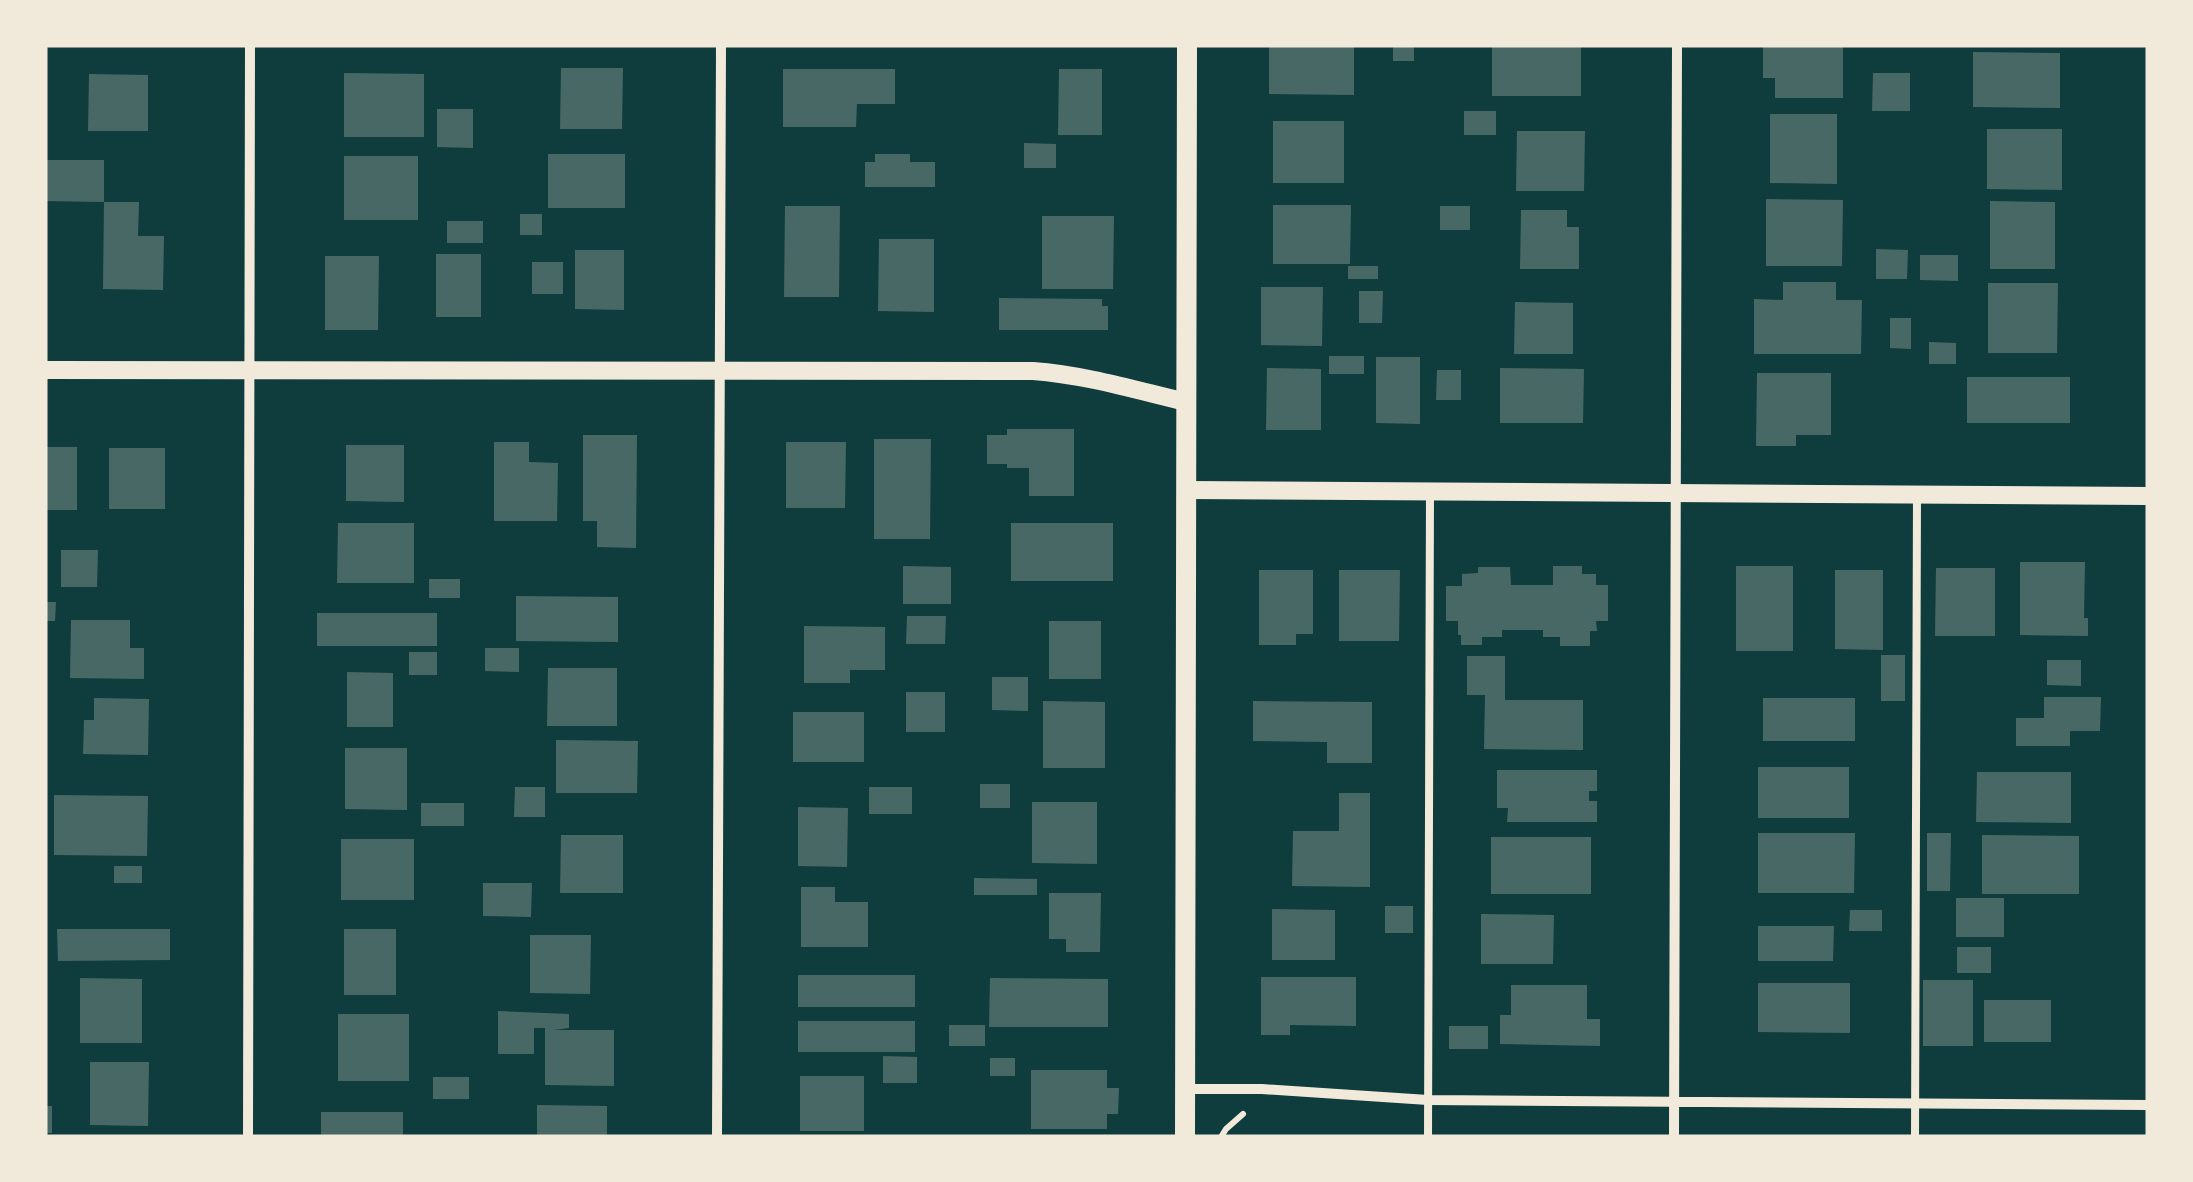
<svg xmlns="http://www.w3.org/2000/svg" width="2193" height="1182" font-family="Raleway,sans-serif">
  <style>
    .building { fill: #486865 }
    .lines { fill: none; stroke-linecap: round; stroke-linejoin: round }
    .path { stroke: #f1e9da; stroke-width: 6 }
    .service { stroke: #f1e9da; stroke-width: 8 }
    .minor { stroke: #f1e9da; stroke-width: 10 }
    .tertiary { stroke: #f1e9da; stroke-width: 18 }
    .secondary { stroke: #f1e9da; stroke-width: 20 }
  </style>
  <rect width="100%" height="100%" fill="#0f3d3e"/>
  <path class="building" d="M1269,45h85v50l-85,-1z
    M1393,45h21v16h-21z
    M1492,45h89v51h-89z
    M1763,45h80v53h-68v-20h-12z
    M1973,52l87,1v55l-87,-1z
    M561,68h62l-1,61h-62z
    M783,69h112v35h-38l-1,23h-73z
    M1059,69h43v66h-44z
    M344,73l80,1v63h-80z
    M1873,73h37v38h-38z
    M89,74l59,1v56h-60z
    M437,109h36v39l-36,-1z
    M1464,111h32v24h-32z
    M1770,114h67v70l-67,-1z
    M1273,121h71v62h-71z
    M1987,129h75v61l-75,-1z
    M1517,131h68l-1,60h-68z
    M1024,143l32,1v24h-32z
    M548,154h77v54h-77z
    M875,154h35v8h25v25h-70v-25h10z
    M344,156h74v64h-74z
    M45,160h59v42h35l-1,34h26l-1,54 -60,-1 1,-87 -59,-1z
    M1766,199l77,1 -1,66h-76z
    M1990,201l65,1v67h-65z
    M1273,205h78l-1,59h-77z
    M785,206h55l-1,91h-55z
    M1440,206h30v24h-30z
    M1521,210h46v17h12v42h-59z
    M520,214h22v21h-22z
    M1042,216h72l-1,73h-71z
    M447,221h36v22h-36z
    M879,239h55v73l-56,-1z
    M1876,249l32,1 -1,29h-31z
    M575,250h49v60l-49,-1z
    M436,254h45v63h-45z
    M1920,255h38v26l-38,-1z
    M325,256h54l-1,74h-53z
    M532,262h31v32h-31z
    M1348,266h30v13h-30z
    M1783,282h53v18h26l-1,54h-107v-55l29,1z
    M1988,283h70l-1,70h-69z
    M1261,287h62l-1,59 -61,-1z
    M1359,291h24l-1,32h-23z
    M999,298l103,1v7h6v24h-109z
    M1515,302l58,1v51h-59z
    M1890,318h21v31l-21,-1z
    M1929,342l27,1v21h-27z
    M1329,356h35v18h-35z
    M1376,357h44v67l-44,-1z
    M1267,368l54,1v61h-55z
    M1500,368l84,1 -1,54h-83z
    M1437,370h24v30h-25z
    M1757,373h74v62h-35v11h-40z
    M1967,377h103v46h-103z
    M1007,429h67v67h-45v-28h-22v-4h-20v-29h20z
    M583,435h54l-1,113 -39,-1v-26h-14z
    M874,439h57l-1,100h-56z
    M494,442h35v20l29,1 -1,58h-63z
    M786,442h60l-1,66h-59z
    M346,445h58v57l-58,-1z
    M45,447h32v63h-32z
    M109,448h56v61h-56z
    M338,523h76v60h-77z
    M1011,523h102v58h-102z
    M61,550h37l-1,37h-36z
    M2020,562h65l-1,56h4v18l-68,-1z
    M903,566l48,1v37h-48z
    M1553,566h29v8h14v11h12v36h-12l1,10h-7v15h-30v-9h-17v-7h-41v7h-20v8h-21v-10h-3v-14h-12v-35h16v-12l16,-1v-6h32l1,18h42z
    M1736,566h57v85h-57z
    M1936,568h59v68h-60z
    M1259,570h54v64h-17v11h-37z
    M1339,570h61l-1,71h-60z
    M1835,570h48v80l-48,-1z
    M429,579h31v19h-31z
    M516,596l102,1v45l-102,-1z
    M45,602h11l-1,19h-10z
    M317,613h120v33h-120z
    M907,616h39l-1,28h-39z
    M71,620h59v28h14v31l-74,-1z
    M1049,621h52v58h-52z
    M804,626l81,1v43h-35v13h-46z
    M485,648h34v24l-34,-1z
    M409,652h28v23h-28z
    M1881,655h24v46h-24z
    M1467,656h38v44h78v50l-99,-1 1,-54h-18z
    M2047,660h34v26l-34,-1z
    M548,668h69v58h-70z
    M347,672l46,1v54h-46z
    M992,677h36v34l-36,-1z
    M906,692h39v40h-39z
    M2044,697h57l-1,34h-30v15h-54v-28h28z
    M94,698l55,1 -1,56 -65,-1 1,-34h10z
    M1763,698h92v43h-92z
    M1043,701l62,1v66h-62z
    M1253,701l119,1v61h-45v-21l-74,-1z
    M793,712h71v50h-71z
    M556,740l82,1 -1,52h-81z
    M345,748h62v62l-62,-1z
    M1758,767h91v51h-91z
    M1497,770h100v21h-8v10h8v21h-90l1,-14h-11z
    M1977,772h94v51l-95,-1z
    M980,784h30v24h-30z
    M515,787h30v30h-31z
    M869,787h43v27h-43z
    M1339,793h31v94l-78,-1 1,-55h46z
    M54,795l94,1 -1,60 -93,-1z
    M1032,802h65v62l-65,-1z
    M421,803h43v23h-43z
    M798,807l50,1 -1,59 -49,-1z
    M1758,833h97l-1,60h-96z
    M1927,833h24l-1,58h-23z
    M561,835h62v58h-63z
    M1982,835l97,1v58h-97z
    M1491,837h100v57h-100z
    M341,839h73v61h-73z
    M114,866h28v17h-28z
    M974,878l63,1v16h-63z
    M483,883h49l-1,34 -48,-1z
    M801,887h34v15h33v45h-67z
    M1049,893h52l-1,59h-34v-13h-17z
    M1956,898h48v39h-48z
    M1385,906h28v27h-28z
    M1272,909l63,1v50h-63z
    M1850,910h32v21h-33z
    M1481,914l73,1 -1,49h-72z
    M1758,926h76l-1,35h-75z
    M57,929h113v31l-112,1z
    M344,929h52v66h-52z
    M530,935h61l-1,59 -60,-1z
    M1957,947h34v26h-34z
    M798,975h117v32h-117z
    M1261,977h95v49l-66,-1v10h-29z
    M80,978l62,1v64h-62z
    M990,978l118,1v48h-119z
    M1923,980h50v66h-50z
    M1758,983h92v50l-92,-1z
    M1511,985h76v34h13v27l-100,-2v-29h11z
    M1984,1000h67v42h-67z
    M498,1011l71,3v14l-15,2h60v56l-69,-1v-57h-11v26h-36z
    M338,1014h71v67h-71z
    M798,1021h117v31h-117z
    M949,1025h36v21h-36z
    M1449,1026h39v23h-39z
    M883,1056l34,1v26h-34z
    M990,1058h25v18h-25z
    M90,1062h59l-1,64 -58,-1z
    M1031,1070h76v18h12l-1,26h-11v15h-76z
    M800,1076h64v55h-64z
    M433,1077h36v22h-36z
    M537,1105l70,1v31h-70z
    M45,1106h7v27h-7z
    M321,1112h82v25h-82z"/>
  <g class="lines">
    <path class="path" d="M1221,1137l5,-8 17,-15"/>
    <path class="service" d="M1428,1137l2,-645
      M1915,1137l2,-642"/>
    <path class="minor" d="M1186,1089h76l166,11 720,5
      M248,1137l2,-1092
      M717,1137l4,-1092
      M1674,1137l3,-1092"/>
    <path class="tertiary" d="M45,370l988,1c53,4 102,19 153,31
      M1186,490l962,6"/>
    <path class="secondary" d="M1185,1137l2,-1092"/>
  </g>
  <rect width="2193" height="1182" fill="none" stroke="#f1e9da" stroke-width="95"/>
</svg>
